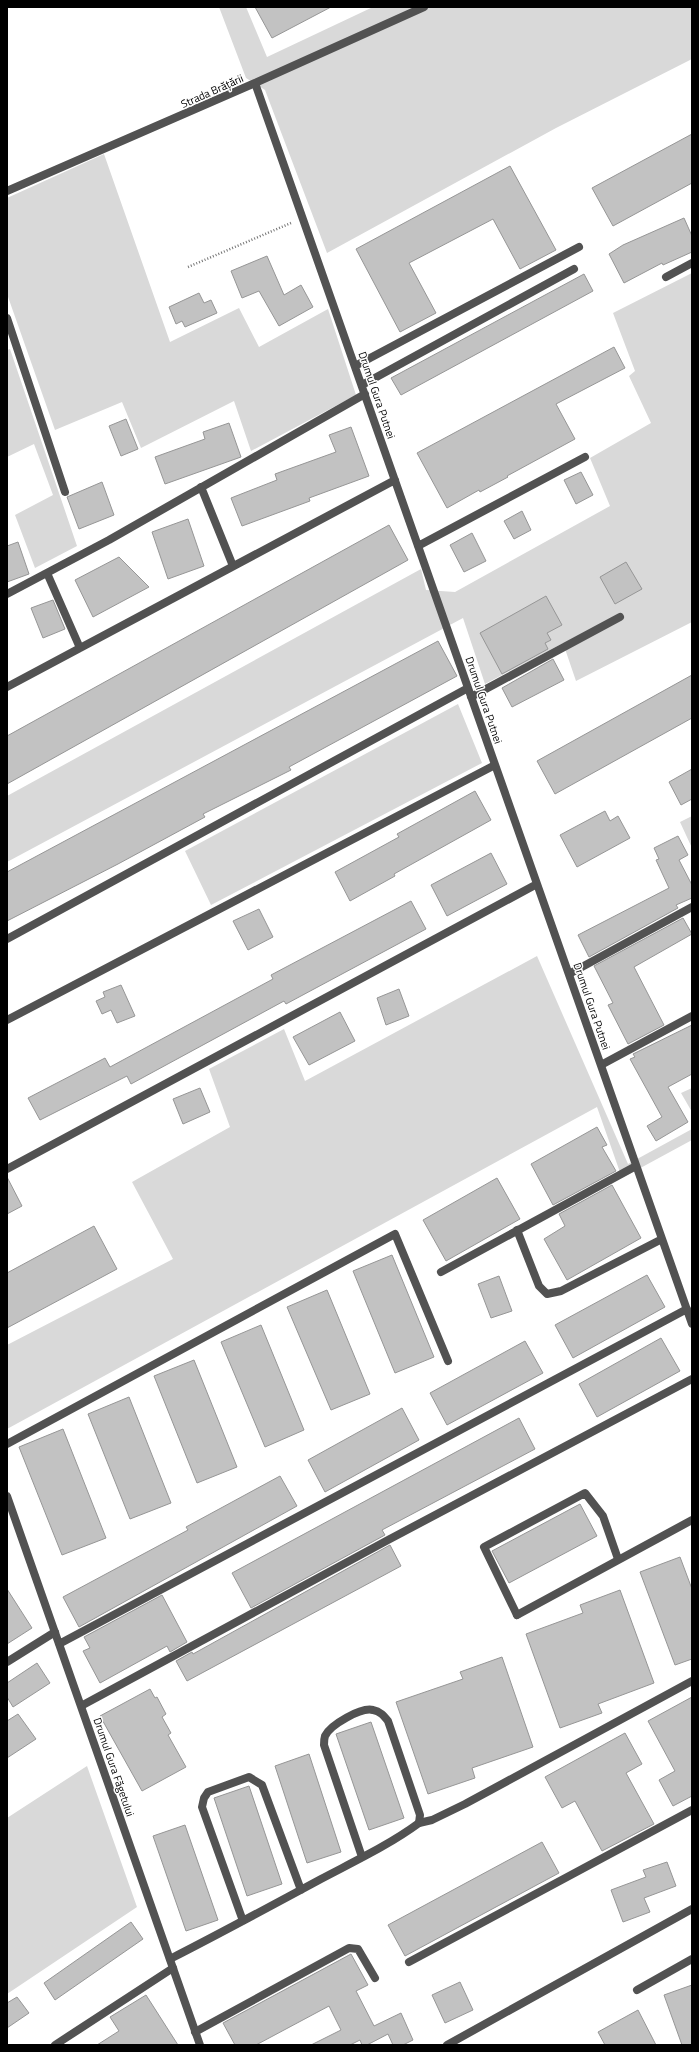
<svg xmlns="http://www.w3.org/2000/svg" width="699" height="2052" font-family="'Titillium Web',sans-serif">
  <style>
    .green { fill: #d9d9d9 }
    .building { fill: #c2c2c2; stroke: #969696 }
    .lines { fill: none; stroke-linecap: round; stroke-linejoin: round }
    .path { stroke: #747474; stroke-width: 2.5; stroke-dasharray: 1 2; stroke-linecap: butt }
    .service { stroke: #525252; stroke-width: 8 }
    .minor { stroke: #525252; stroke-width: 8 }
    .labels { text-anchor: middle; stroke-width: 3; stroke-linejoin: round; paint-order: stroke }
    .street-label { font-size: 11px; fill: #000; stroke: #fff }
  </style>
  <rect width="100%" height="100%" fill="#fff"/>
  <path class="green" d="M219,7h27l21,50 106,-50h319v52l-136,69 -229,125 -62,-163 -19,-12z
    M104,154l66,188 69,-34 20,39 69,-38 28,86 -105,56 -17,-50 -93,47 -19,-46 -67,28 -48,-136v-96z
    M692,273v349l-116,59 -13,-38 -78,41 -22,-66 -456,244v-66l414,-227 5,21 29,2 155,-86 -20,-48 61,-35 -22,-47 6,-5 -22,-58z
    M10,349l67,197 -42,22 -20,-53 38,-20 -19,-51 -27,13v-107z
    M458,704l24,59 -271,142 -26,-54z
    M692,816v32l-12,-26z
    M537,956l91,208 64,-35v11l-70,38 -25,-71 -590,322v-84l166,-86 -41,-77 98,-55 -21,-58 75,-40 21,52z
    M692,1088v24l-11,-19z
    M87,1766l50,141 -130,87v-176z"/>
  <path class="building" d="M255,7h76l-59,31z
    M692,134v49l-79,43 -21,-38z
    M510,166l46,84 -36,19 -27,-50 -84,44 27,50 -36,19 -44,-83z
    M684,218l8,18v16l-29,13 -1,-2 -38,20 -15,-29 14,-9z
    M267,256l17,39 17,-10 12,22 -34,19 -20,-35 -17,7 -11,-27z
    M584,274l9,17 -192,104 -10,-17z
    M199,293l5,10 7,-3 6,13 -32,14 -3,-6 -6,3 -7,-17z
    M614,347l11,21 -69,36 19,35 -68,37 1,1 -28,15 -1,-2 -32,18 -30,-55z
    M126,419l12,30 -17,7 -12,-30z
    M229,423l12,34 -76,27 -10,-27 50,-18 -2,-7z
    M351,427l18,49 -60,22 1,3 -68,25 -11,-28 46,-18 -2,-6 61,-22 -7,-17z
    M581,472l12,23 -17,9 -12,-24z
    M102,482l12,33 -35,14 -12,-32z
    M522,511l9,19 -17,9 -10,-18z
    M188,519l16,47 -36,13 -16,-47z
    M389,525l19,35 -401,224v-48z
    M472,533l14,28 -22,11 -14,-27z
    M18,542l11,32 -22,8v-36z
    M119,557l30,30 -56,30 -18,-37z
    M626,562l16,27 -27,15 -15,-27z
    M546,596l16,29 -15,8 4,7 -6,3 3,6 -46,25 -22,-41z
    M53,600l12,29 -22,9 -12,-30z
    M438,641l19,35 -168,91 2,3 -88,44 2,3 -87,47 -111,57v-49z
    M553,659l11,21 -52,27 -10,-19z
    M692,675v43l-137,76 -18,-33z
    M692,769v30l-11,6 -12,-23z
    M475,791l16,29 -97,54 1,2 -45,25 -15,-29 64,-35 -2,-3z
    M605,811l5,10 8,-5 12,22 -53,29 -17,-32z
    M678,836l10,19 -9,5 13,25v13l-16,7 2,3 -89,49 -11,-22 91,-47 -13,-28 3,-1 -5,-11z
    M491,853l16,31 -60,32 -16,-31z
    M411,901l15,28 -140,75 -2,-3 -153,83 -4,-8 -87,44 -12,-22 77,-40 5,9 163,-88 -2,-4z
    M259,909l14,28 -25,13 -15,-29z
    M683,918l9,16 -58,33 30,58 -36,19 -20,-39 5,-2 -19,-37z
    M121,985l14,31 -18,7 -6,-13 -9,4 -6,-13 9,-4 -2,-5z
    M399,989l10,27 -23,9 -9,-27z
    M340,1012l15,29 -46,24 -16,-28z
    M692,1025v49l-24,13 20,35 -32,19 -9,-15 15,-9 -32,-58 5,-2 -2,-3z
    M200,1088l10,24 -27,12 -10,-25z
    M597,1127l10,18 -5,2 14,24 -63,34 -22,-41z
    M7,1177l15,29 -15,8z
    M497,1178l23,41 -74,42 -23,-41z
    M612,1185l29,53 -74,42 -23,-41 21,-13 -6,-12z
    M94,1226l23,43 -110,59v-55z
    M392,1255l42,102 -39,16 -42,-102z
    M647,1275l18,32 -92,51 -18,-33z
    M499,1276l13,35 -21,7 -13,-34z
    M327,1290l43,104 -39,16 -44,-103z
    M261,1325l43,105 -39,17 -44,-105z
    M661,1338l19,33 -83,46 -18,-33z
    M525,1341l18,32 -96,52 -17,-32z
    M194,1360l43,107 -40,16 -43,-107z
    M129,1397l42,106 -41,16 -42,-105z
    M402,1408l17,32 -94,52 -17,-32z
    M519,1418l16,31 -153,81 3,5 -134,73 -19,-35z
    M63,1429l43,109 -44,17 -43,-108z
    M280,1476l17,30 -218,121 -16,-30 125,-67 -2,-3z
    M580,1504l17,32 -88,47 -17,-32z
    M390,1545l11,21 -214,115 -11,-20 16,-9 1,2z
    M680,1557l12,32v70l-17,6 -35,-93z
    M7,1589l25,39 -25,16z
    M620,1590l34,93 -56,21 4,9 -42,15 -34,-94 57,-21 -3,-8z
    M162,1595l25,47 -17,10 -3,-6 -67,37 -17,-32 7,-3 -6,-11z
    M502,1657l31,90 -61,21 3,10 -47,16 -32,-92 67,-23 -3,-7z
    M37,1663l13,20 -37,24 -6,-10v-14z
    M150,1689l5,9 2,-1 9,17 -4,3 9,16 -3,2 18,32 -44,24 -42,-75z
    M692,1697v99l-19,10 -14,-26 16,-9 -27,-50z
    M18,1714l18,25 -29,19v-37z
    M371,1722l33,96 -35,12 -33,-96z
    M625,1733l17,31 -16,9 28,51 -52,27 -27,-50 -13,7 -17,-31z
    M309,1754l32,98 -34,11 -32,-97z
    M249,1786l33,98 -35,12 -33,-98z
    M185,1825l33,95 -32,11 -33,-95z
    M542,1842l17,31 -154,83 -17,-31z
    M667,1862l9,24 -32,12 6,14 -27,10 -12,-32 35,-13 -3,-7z
    M131,1922l12,17 -88,61 -11,-17z
    M351,1954l17,31 -12,6 18,35 27,-13 12,27 -10,5h-10l-5,-11 -21,11h-5l-2,-5 -10,5h-39l30,-15 -12,-24 -73,39h-21l-12,-22z
    M460,1982l13,28 -28,13 -13,-28z
    M692,1985v60h-10l-18,-50z
    M146,1995l32,50h-81l22,-14 -9,-14z
    M17,1997l12,16 -22,15v-25z
    M638,2010l18,35h-51l-7,-13z"/>
  <g class="lines">
    <path class="path" d="M188,267l103,-44"/>
    <path class="service" d="M517,1615l-33,-68 101,-54 18,23 15,43
      M7,1662l48,-30
      M243,1921l-41,-114 2,-9 4,-6 41,-15 13,8 39,105
      M170,1959c51,-26 101,-53 151,-80 34,-18 68,-34 98,-56l1,-8 -32,-94c-4,-5 -8,-10 -15,-11 -12,-3 -43,15 -48,26 -1,3 -1,6 -1,9l38,112
      M637,1990l55,-31
      M195,2032l154,-84 9,1 17,29
      M55,2045l118,-77"/>
    <path class="minor" d="M255,83l437,1241
      M7,191l248,-108 169,-76
      M666,277l26,-14
      M7,318l58,174
      M355,366l224,-119
      M362,385l212,-116
      M201,487l32,79
      M418,546l167,-89
      M47,573l33,75
      M7,594l102,-54 256,-146
      M7,687l388,-207
      M471,697l149,-80
      M7,939l461,-251
      M569,974l123,-67
      M7,1020l488,-255
      M601,1065l91,-49
      M7,1169l530,-285
      M517,1230l22,56 8,8 14,-3 101,-52
      M441,1272l195,-106
      M7,1444l388,-210 53,127
      M7,1496l193,549
      M517,1615l175,-95
      M59,1644l628,-335
      M81,1706l307,-166 304,-161
      M419,1823l13,-3 33,-16 227,-123
      M409,1962l283,-152
      M447,2045l245,-136"/>
  </g>
  <g class="labels">
    <g class="street-label">
      <text transform="translate(212 91) rotate(-24)" y="4">Strada Brățării</text>
      <text transform="translate(377 395) rotate(71)" y="4">Drumul Gura Putnei</text>
      <text transform="translate(484 700) rotate(71)" y="4">Drumul Gura Putnei</text>
      <text transform="translate(592 1006) rotate(71)" y="4">Drumul Gura Putnei</text>
      <text transform="translate(114 1767) rotate(71)" y="4">Drumul Gura Făgetului</text>
    </g>
  </g>
  <rect width="699" height="2052" fill="none" stroke="#000000" stroke-width="16"/>
</svg>
